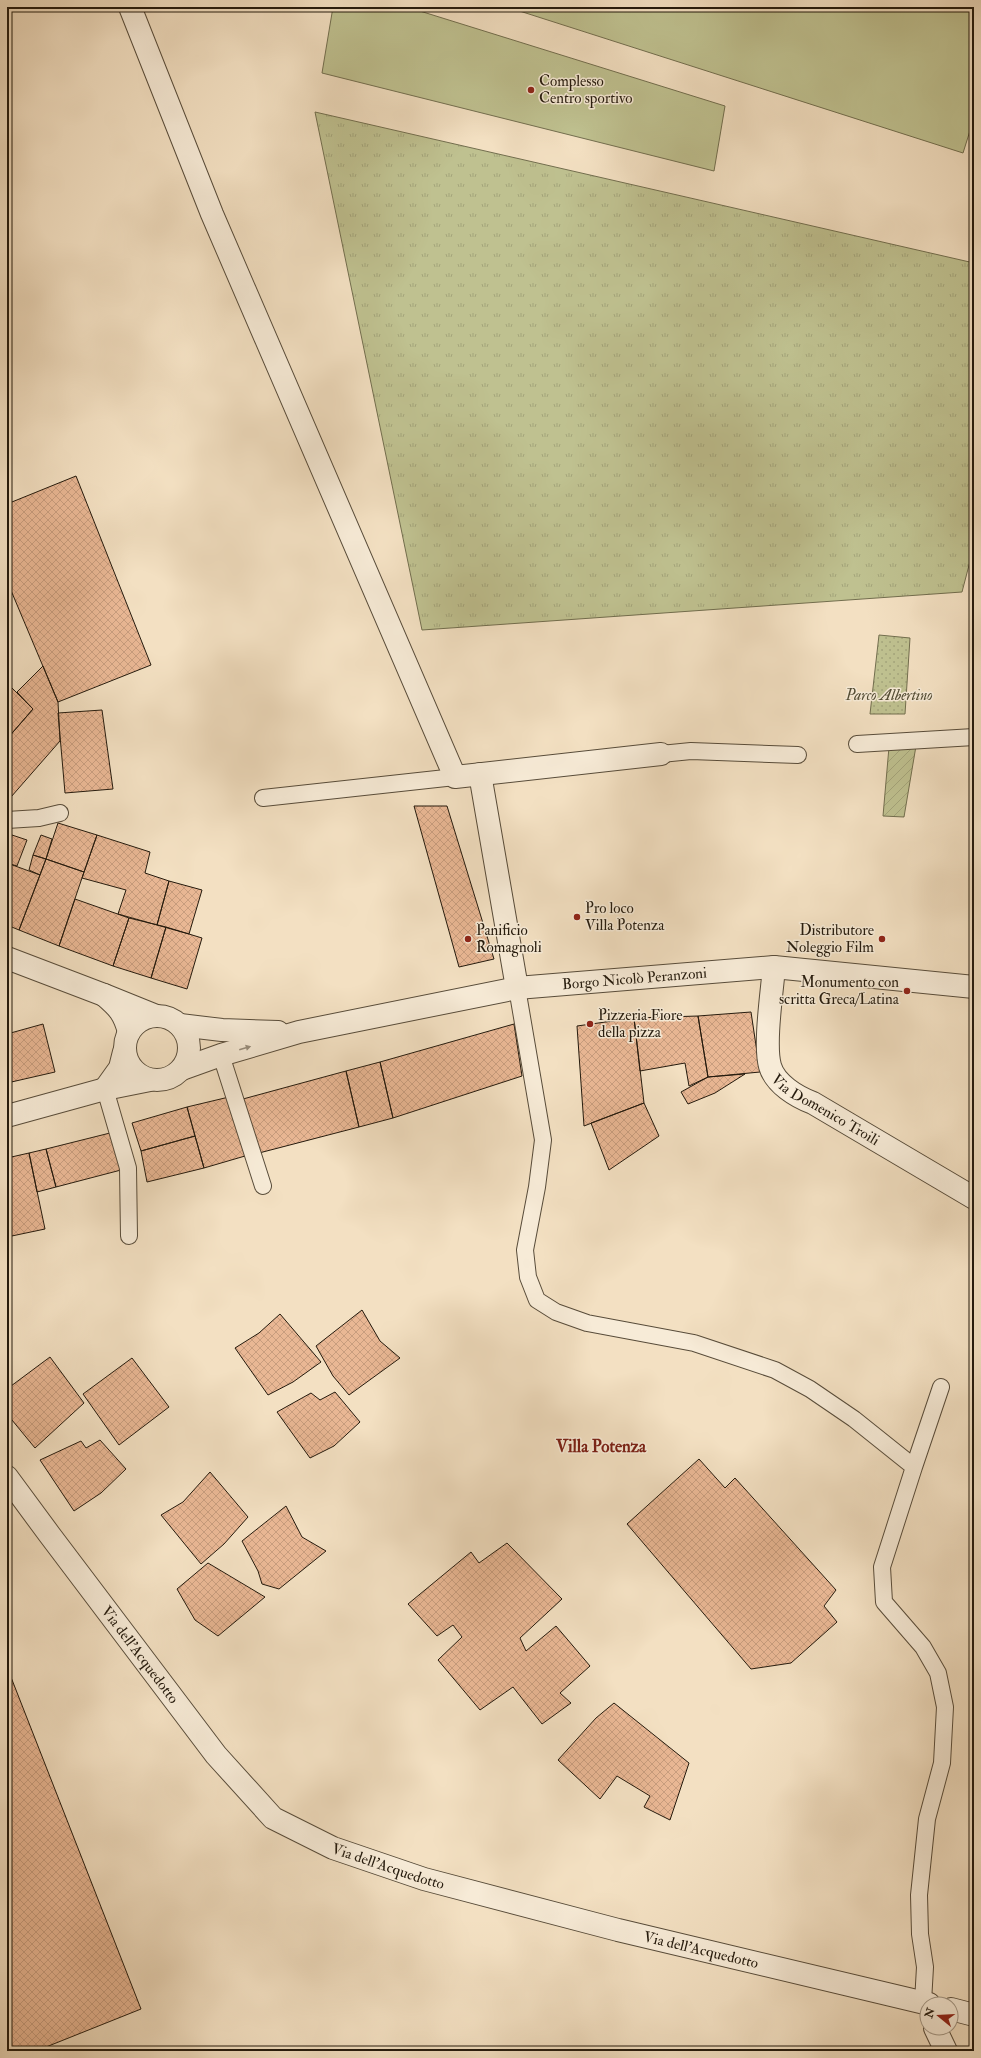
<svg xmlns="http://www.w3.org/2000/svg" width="981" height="2058" font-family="'IM FELL Double Pica',serif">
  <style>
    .grass { fill: url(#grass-tufts); stroke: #726e4e }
    .park { fill: url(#park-dots); stroke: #726e4e }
    .garden { fill: url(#garden-furrows); stroke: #726e4e }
    .pitch { fill: #bfc190; stroke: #726e4e }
    .building { fill: url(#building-cross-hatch); stroke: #241a0d }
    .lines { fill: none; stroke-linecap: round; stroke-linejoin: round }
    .service-casing { stroke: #584c3a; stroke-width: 18 }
    .minor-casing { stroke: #584c3a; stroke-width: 24 }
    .tertiary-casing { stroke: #584c3a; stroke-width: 24 }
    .service { stroke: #f7ebd7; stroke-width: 16 }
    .minor { stroke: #f7ebd7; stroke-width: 22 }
    .tertiary { stroke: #f7ebd7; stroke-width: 22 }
    .oneway { fill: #988d7c }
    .poi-dot { fill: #8f2418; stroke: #f7ebd7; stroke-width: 1.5 }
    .labels { text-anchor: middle; stroke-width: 3; stroke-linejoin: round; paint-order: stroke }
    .poi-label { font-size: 15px; fill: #241a0d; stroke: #f7ebd7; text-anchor: start }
    .park-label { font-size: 15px; font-style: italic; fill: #524c34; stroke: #f7ebd7 }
    .street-label { font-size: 15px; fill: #241a0d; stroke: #f7ebd7 }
    .quarter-label { font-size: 17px; font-weight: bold; fill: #7a1f14; stroke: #f7ebd7 }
  </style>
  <defs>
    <pattern id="grass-tufts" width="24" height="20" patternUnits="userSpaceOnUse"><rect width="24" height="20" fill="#bfc190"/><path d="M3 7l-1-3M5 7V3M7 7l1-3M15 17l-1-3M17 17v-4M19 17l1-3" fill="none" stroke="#a4a57b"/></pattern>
    <pattern id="park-dots" width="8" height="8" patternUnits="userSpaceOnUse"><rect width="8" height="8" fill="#bfc190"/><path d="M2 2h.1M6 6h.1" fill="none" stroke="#a4a57b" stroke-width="1.8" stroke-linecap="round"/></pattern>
    <pattern id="garden-furrows" width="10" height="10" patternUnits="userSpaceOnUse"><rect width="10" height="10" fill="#bfc190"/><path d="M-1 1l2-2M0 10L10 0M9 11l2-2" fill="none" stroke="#a4a57b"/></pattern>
    <pattern id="building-cross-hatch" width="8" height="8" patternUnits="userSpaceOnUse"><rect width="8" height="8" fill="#e9b794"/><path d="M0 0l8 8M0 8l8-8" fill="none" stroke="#c89d7e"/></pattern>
  </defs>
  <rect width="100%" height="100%" fill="#f3e0c2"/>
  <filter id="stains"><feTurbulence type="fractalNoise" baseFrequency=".005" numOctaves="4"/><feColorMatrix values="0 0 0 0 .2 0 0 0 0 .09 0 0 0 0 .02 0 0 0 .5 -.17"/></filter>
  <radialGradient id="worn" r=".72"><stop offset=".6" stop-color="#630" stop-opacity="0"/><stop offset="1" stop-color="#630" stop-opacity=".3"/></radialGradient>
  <path class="grass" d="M315,112l659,151v283l-12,46 -540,38z"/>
  <path class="park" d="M879,635l31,3 -5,76h-35z"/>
  <path class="garden" d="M916,746l-12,71 -21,-1 6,-69z"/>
  <path class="pitch" d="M333,7h74l318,99 -11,65 -392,-98z
    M507,7h467v111l-11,35z"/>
  <path class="building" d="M76,476l75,189 -93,37 -51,-121v-77z
    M43,666l15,36 2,39 -49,56 -4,-3v-55l26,-30 -16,-17z
    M7,683l26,26 -26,30z
    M102,710l11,79 -48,4 -7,-80z
    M414,806h33l47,153 -35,8z
    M58,823l39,12 -13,37 -38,-13z
    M9,834l18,6 -10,26 -10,-3z
    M41,835l11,4 -6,20 -13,-4z
    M97,835l53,17 -5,21 24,8 -12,44 -39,-11 8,-24 -44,-12z
    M33,855l13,4 -6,16 -11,-5z
    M46,859l38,13 -25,74 -40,-16z
    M7,863l33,12 -21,55 -12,-5z
    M169,881l33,9 -13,44 -32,-9z
    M75,899l54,19 -16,48 -54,-20z
    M129,918l37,9 -15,51 -38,-12z
    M166,927l36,11 -15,51 -36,-11z
    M751,1012l9,60 -52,5 -10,-61z
    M698,1016l10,61 -19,9 -4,-23 -45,8 -6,-53z
    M634,1018l10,85 -60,23 -7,-100z
    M43,1024l12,48 -48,11v-49z
    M514,1024l8,52 -129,42 -13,-56z
    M380,1062l13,56 -34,9 -13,-56z
    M346,1071l13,56 -100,26 -16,-54z
    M745,1074l-30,19 -27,11 -7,-12 27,-15z
    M229,1097l16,59 -41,12 -17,-61z
    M644,1103l15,33 -50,34 -18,-47z
    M187,1107l8,29 -54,15 -9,-28z
    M110,1133l11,37 -65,17 -10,-38z
    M195,1136l9,32 -57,14 -6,-31z
    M46,1149l10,38 -19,5 -8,-39z
    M29,1153l16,76 -38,8v-79z
    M362,1310l18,31 20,17 -51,37 -16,-19 -17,-30z
    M280,1314l41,48 -28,20 -25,13 -33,-47 24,-15z
    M50,1357l34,46 -49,45 -28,-34v-25z
    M132,1358l37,49 -50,38 -36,-51z
    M335,1392l25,30 -26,24 -24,12 -33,-46 34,-19 9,7z
    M100,1440l26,29 -25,24 -27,18 -34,-51 41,-19 5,7z
    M699,1459l26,29 10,-10 101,112 -12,16 13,16 -46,41 -40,6 -124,-145z
    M210,1472l38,45 -24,27 -23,20 -40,-49 22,-13z
    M286,1506l16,31 24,14 -47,38 -17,-5 -4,-13 -16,-30z
    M507,1543l55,56 -42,39 6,13 30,-25 34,40 -30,27 11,10 -29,21 -29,-37 -33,23 -42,-50 24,-23 -9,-12 -16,11 -29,-32 63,-52 8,11z
    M208,1563l57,34 -47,39 -23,-16 -18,-31z
    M7,1667l134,342 -105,42h-29z
    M614,1703l75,60 -19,57 -26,-13 6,-11 -33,-20 -17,23 -42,-39 38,-42z"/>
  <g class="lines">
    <g class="service-casing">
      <path id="service" d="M857,744l117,-7
        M661,754l30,-3 107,4
        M263,798l192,-21
        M7,820l32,-2 21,-5
        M517,988l26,152 -6,47 -12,63 3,27 9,23 19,12 31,11 107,20 81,27 35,19 44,30 60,48 -32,100 2,35 39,45 15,26 7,34 -3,56 -15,56 -8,76 1,39 5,33 -2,35
        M221,1055l42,131
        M105,1089l23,79 1,68
        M914,1467l27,-80"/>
    </g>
    <g class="minor-casing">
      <g id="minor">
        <path d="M130,7l82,207 243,563 206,-23"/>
        <path d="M480,774l37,214"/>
        <path id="s1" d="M774,967c-2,25 -10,77 -4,99 5,18 27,31 43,37l161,95"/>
        <path d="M935,2028l11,23"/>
      </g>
    </g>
    <g class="tertiary-casing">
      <g id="tertiary">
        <path d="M7,958l97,37"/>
        <circle cx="157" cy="1048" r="32"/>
        <path d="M180,1025l42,5 56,2"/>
        <path d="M129,1032c-5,-19 -10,-24 -25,-37l52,21"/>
        <path d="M124,1052l-4,16 -15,21 45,-9"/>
        <path id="s2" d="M182,1069l39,-14 78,-23 218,-44 257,-21 200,20"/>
        <path d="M7,1116l98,-27"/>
        <path id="s3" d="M7,1477l42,57 167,221 57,63 60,30 91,31 194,51 311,74"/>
        <path d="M951,2009l23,6"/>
      </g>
    </g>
    <use href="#service" class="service"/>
    <use href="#minor" class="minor"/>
    <use href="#tertiary" class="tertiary"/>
  </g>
  <defs><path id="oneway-solid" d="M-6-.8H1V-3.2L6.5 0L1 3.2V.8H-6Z"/></defs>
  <use class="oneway" href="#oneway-solid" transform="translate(245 1048) rotate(-16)"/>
  <g class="poi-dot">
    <circle cx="531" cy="90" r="4"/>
    <circle cx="577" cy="917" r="4"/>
    <circle cx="468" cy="939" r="4"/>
    <circle cx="882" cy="939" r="4"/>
    <circle cx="907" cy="991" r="4"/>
    <circle cx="590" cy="1024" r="4"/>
  </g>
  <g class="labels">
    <g class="poi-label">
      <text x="539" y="86">Complesso<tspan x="539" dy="17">Centro sportivo</tspan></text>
      <text x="585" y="913">Pro loco<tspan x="585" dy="17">Villa Potenza</tspan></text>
      <text x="476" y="935">Panificio<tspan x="476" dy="17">Romagnoli</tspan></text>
      <text x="874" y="935" text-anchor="end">Distributore<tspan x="874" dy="17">Noleggio Film</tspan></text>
      <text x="899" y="987" text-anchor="end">Monumento con<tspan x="899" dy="17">scritta Greca/Latina</tspan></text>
      <text x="598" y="1020">Pizzeria Fiore<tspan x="598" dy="17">della pizza</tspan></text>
    </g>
    <g class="park-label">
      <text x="889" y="700">Parco Albertino</text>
    </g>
    <g class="street-label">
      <text dy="5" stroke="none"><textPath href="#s2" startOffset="463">Borgo Nicolò Peranzoni</textPath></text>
      <text dy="5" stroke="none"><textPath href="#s1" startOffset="172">Via Domenico Troili</textPath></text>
      <text dy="5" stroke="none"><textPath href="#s3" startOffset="222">Via dell'Acquedotto</textPath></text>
      <text dy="5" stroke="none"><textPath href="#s3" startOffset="558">Via dell'Acquedotto</textPath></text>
      <text dy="5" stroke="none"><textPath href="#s3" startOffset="882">Via dell'Acquedotto</textPath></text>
    </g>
    <g class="quarter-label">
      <text x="601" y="1452">Villa Potenza</text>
    </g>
  </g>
  <rect width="981" height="2058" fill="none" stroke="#f3e0c2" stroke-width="24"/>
  <rect x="8" y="8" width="965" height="2042" fill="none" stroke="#241a0d" stroke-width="2"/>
  <rect x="12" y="12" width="957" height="2034" fill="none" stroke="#241a0d"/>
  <g transform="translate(939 2016) rotate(288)"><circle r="19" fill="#f7ebd7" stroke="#a39786"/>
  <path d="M0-3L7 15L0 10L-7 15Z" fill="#8f2418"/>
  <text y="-6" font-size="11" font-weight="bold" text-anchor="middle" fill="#241a0d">N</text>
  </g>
  <rect width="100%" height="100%" filter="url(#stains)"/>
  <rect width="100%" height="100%" fill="url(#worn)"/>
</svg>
